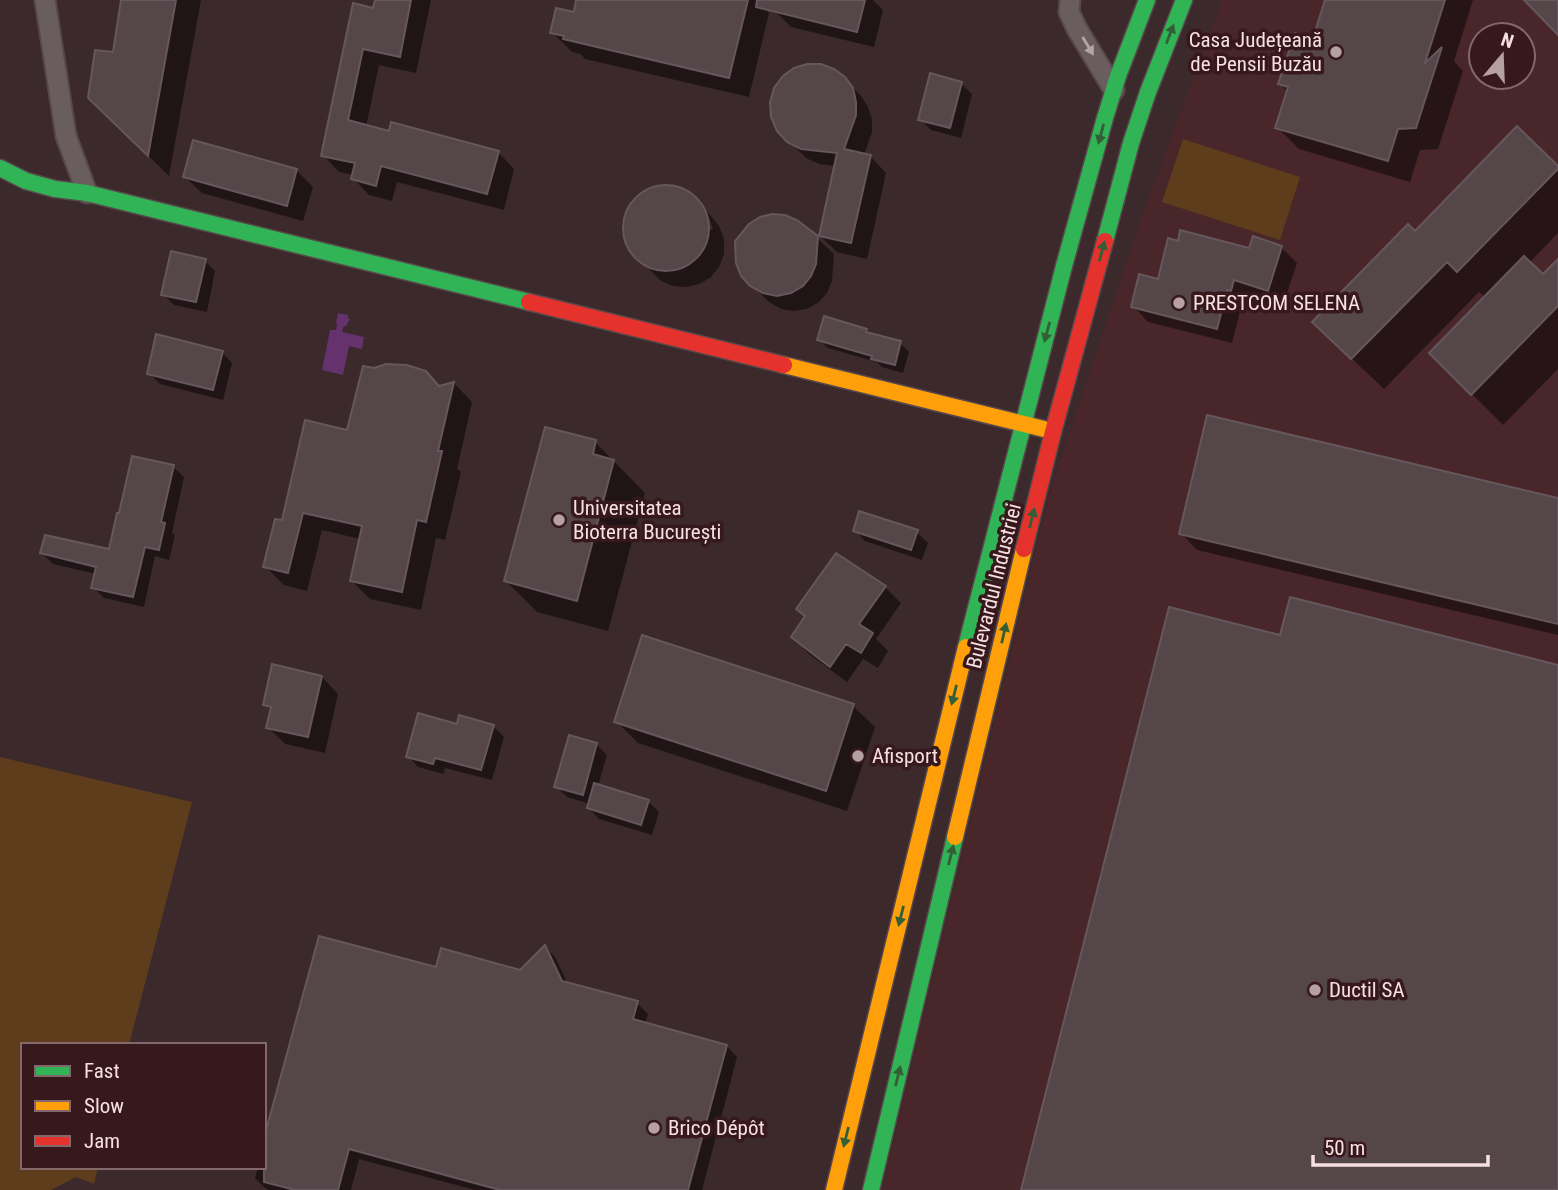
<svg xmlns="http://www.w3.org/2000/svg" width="1558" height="1190" font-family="'Roboto Condensed',sans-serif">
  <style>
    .built { fill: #49262a; fill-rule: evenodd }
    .green { fill: #5e3d1c }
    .water { fill: #66326e }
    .shadow { fill: #0007 }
    .building { fill: #55464a; stroke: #65575b; stroke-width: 2 }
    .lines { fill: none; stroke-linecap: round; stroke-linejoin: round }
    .street-casing { stroke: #58484a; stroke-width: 23 }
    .fast-casing { stroke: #58484a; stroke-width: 19 }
    .slow-casing { stroke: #58484a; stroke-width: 19 }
    .jam-casing { stroke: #58484a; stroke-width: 19 }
    .street { stroke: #6a5d5e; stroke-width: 19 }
    .fast { stroke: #30b455; stroke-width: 16 }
    .slow { stroke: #ff9f0a; stroke-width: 16 }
    .jam { stroke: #e5322d; stroke-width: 16 }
    .oneway { fill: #345e36 }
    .oneway2 { fill: #b7a5a6 }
    .poi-dot { fill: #b5a0a2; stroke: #37181c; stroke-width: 2.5 }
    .labels { text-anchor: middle; stroke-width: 7; stroke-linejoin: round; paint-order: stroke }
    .poi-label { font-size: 21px; fill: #f6e0e1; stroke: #37181c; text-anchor: start }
    .street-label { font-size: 21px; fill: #f6e0e1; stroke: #37181c }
  </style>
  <rect width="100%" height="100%" fill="#3b292c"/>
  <path class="built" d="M1222,0h336v1190h-676l167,-695 92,-276zM1481,35h42v42h-42z"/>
  <path class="green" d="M1183,139l117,38 -20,63 -118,-38z
    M0,757l192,45 -63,243h-106v122h75l-4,17 -18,-7 -25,13h-51z"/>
  <path class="water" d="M338,313l10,2v3l2,1 -4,7h-2l-2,6 22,5 -2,12 -13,-3 -6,29 -21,-5 8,-40h6l1,-6 -1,-1z"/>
  <path class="shadow" d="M123,0h78l-32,176 -57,-56 3,-66z
    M376,0h55l-15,73 -37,-8 -13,62 132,25 16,17 -10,41 -107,-28 -5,19 -23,-6 -16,-17 1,-3 -15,-3 -16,-17 51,-145z
    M578,0h179l12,13 -20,84 -164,-38 -4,-5 -9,-2 -20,-20 23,-18z
    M778,0h95l10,10 -9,37 -83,-20 -16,-16z
    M1326,0h147l-19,61 9,10 -25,78 -18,1 -10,32 -111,-33 -22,-22 11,-35 -8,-8 34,-43z
    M844,78l17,18 7,11 4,12v13l-8,23 6,1 16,17 -19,86 -30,-7 -17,-16 16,-70 -17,-2 -13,-6 -28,-28z
    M961,84l11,10 -11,44 -30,-8 -11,-11z
    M1558,168v65l-29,30 14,14 15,-16v108l-55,56 -72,-72 55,-55 -7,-6 -95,97 -38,-36 69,-120z
    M296,170l17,17 -10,34 -101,-28 -17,-16z
    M667,187l14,3 12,7 10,10h-2l9,23 3,-1 -7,-19 13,16 5,13v15l-5,13 -9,11 -11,6 -13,3 -13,-1 -12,-5 -27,-27 -7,-11 -2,-13 1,-13 5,-12 9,-9 13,-7z
    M817,238l17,16 -2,27 -5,12 -8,9 -12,7 -13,2 -13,-2 -12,-7 -17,-17z
    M1281,247l16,16 -14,42 -34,-11 -3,11 -4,-1 -10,39 -84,-21 -15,-16 26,-25z
    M205,261l10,10 -8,41 -33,-7 -11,-11z
    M866,330l5,5 29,8 9,9 -6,21 -21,-6 -5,-5 -49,-14 -9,-9z
    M222,352l10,11 -9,37 -63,-16 -11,-11z
    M454,383l18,19 -15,67 4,3 -16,68 -9,-2 -15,72 -51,-11 -19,-19 9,-41 -38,-9 -15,61 -23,-6 -19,-19 18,-43 65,-91 92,-44z
    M595,442l50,51 -37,138 -71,-19 -31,-31z
    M173,467l11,10 -12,56 3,2 -6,25 -14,-4 -11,51 -40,-9 -11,-11 3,-13 -43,-10 -11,-11 69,-2z
    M1558,500v135l-361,-85 -16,-17z
    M855,530l62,2 11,11 -6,17 -57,-19z
    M885,587l16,16 -25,36 12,12 -10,17 -15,-9 -16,23 -38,-28 -16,-17z
    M322,677l16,17 -13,59 -40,-9 -17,-17 4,-15 -7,-8z
    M853,706l22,21 -28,84 -209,-68 -22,-22z
    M458,726h35l11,11 -12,43 -47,-12 -1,6 -26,-7 -10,-11z
    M596,744l11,11 -9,31 50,15 11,11 -7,23 -53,-16 -10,-11 1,-4 -23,-7 -11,-11z
    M545,947l10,10 13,27 69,19 11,11 -3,10 82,22 10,11 -35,133h-227l-116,-31 -8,31h-81l-4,-1 -11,-11 3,-11h6l174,-198 83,3z"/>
  <path class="building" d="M121,0h55l-28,156 -60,-58 7,-48 18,2z
    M375,0h36l-11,57 -37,-8 -15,71 41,11 2,-9 108,29 -12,43 -106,-28 -5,20 -25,-7 4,-16 -34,-7 32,-153 20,5z
    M576,0h172l-19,78 -166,-39 1,-3 -14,-3 6,-25 18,4z
    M757,0h108l-8,32 -101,-25z
    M1325,0h120l-20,63 17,-16 -26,81 -18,1 -10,32 -113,-33 13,-41 -10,-3 17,-51 18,5z
    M1524,0h34v35z
    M807,64h14l13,5 11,8 8,11 3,14v13l-12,34 27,6 -20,88 -32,-7 18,-83 -36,-4 -14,-7 -10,-11 -6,-14 -1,-15 4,-14 9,-12 11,-8z
    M930,73l32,9 -12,46 -32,-8z
    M1517,126l41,40v3l-101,103 -10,-10 -96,97 -39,-37 96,-98 7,7z
    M193,140l104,29 -10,37 -104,-29z
    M623 228a43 43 0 1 1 86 0a43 43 0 1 1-86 0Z
    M772,214l13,1 12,5 21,16 -2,28 -5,12 -8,10 -12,7 -14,3 -14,-3 -13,-7 -9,-10 -5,-13 -1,-22 14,-17 11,-7z
    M1180,230l69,18 4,-12 29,10 -14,45 -34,-11 -3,11 -4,-1 -10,39 -86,-22 8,-33 19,5 10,-41 10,3z
    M171,251l35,8 -10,43 -35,-7z
    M1524,256l19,18 15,-15v47l-87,89 -42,-42z
    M824,316l43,13 -1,3 35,9 -6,24 -24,-6 1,-3 -55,-16z
    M156,334l67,17 -10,39 -66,-16z
    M386,364l21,1 19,6 13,15 15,-4 -16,69h4l-16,71 -9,-2 -15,72 -52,-11 12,-55 -59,-13 -15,60 -25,-6 12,-48 7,1 23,-100 42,10 16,-64 11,2z
    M1207,415l351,83v126l-379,-90z
    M545,427l51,13 -3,14 21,6 -37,141 -73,-20z
    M132,456l42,9 -13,57 4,1 -6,27 -14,-3 -12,50 -42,-9 5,-21 -56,-14 5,-18 64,14 8,-36h2z
    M859,511l59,19 -7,20 -58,-19z
    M836,553l50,33 -27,38 14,9 -12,20 -15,-9 -16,23 -39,-30 14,-21 -9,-7z
    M1290,597l268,68v525h-537l148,-583 111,28z
    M642,635l212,69 -28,87 -212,-69z
    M272,664l50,12 -14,61 -42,-9 5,-21 -8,-2z
    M418,713l39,11 2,-9 35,10 -13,45 -46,-12 -2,6 -27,-7z
    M569,735l28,8 -14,52 -29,-8z
    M594,783l55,17 -8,25 -54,-17z
    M319,936l117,31 5,-19 79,22 25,-25 17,36 76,20 -5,18 94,26 -39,145h-188l-151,-41 -11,41h-43l-31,-8v-44z"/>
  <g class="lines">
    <g class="street-casing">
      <path id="street" d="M45,0l21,136 21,57
        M1070,0l-1,12 8,17 37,61"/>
    </g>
    <g class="fast-casing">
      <path id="fast" d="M0,168l26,13 29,8 32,4 442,109
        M1105,241l26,-98 17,-51 36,-92
        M966,647l98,-381 41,-148 13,-42 29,-76
        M871,1190l84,-353"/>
    </g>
    <g class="slow-casing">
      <path id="slow" d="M784,365l260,64
        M955,837l69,-288
        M834,1190l132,-543"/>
    </g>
    <g class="jam-casing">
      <path id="jam" d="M529,302l255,63
        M1024,549l29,-117 52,-191"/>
    </g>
    <use href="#street" class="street"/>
    <use href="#fast" class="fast"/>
    <use href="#slow" class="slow"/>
    <use href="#jam" class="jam"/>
  </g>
  <defs><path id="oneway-solid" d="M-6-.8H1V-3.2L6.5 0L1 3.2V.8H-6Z" transform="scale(1.75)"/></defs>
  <g class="oneway">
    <use href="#oneway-solid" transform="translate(1170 34) rotate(-69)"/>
    <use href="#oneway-solid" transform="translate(1101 134) rotate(105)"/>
    <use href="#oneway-solid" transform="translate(1102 251) rotate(-75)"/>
    <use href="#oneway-solid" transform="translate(1047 332) rotate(105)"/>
    <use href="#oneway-solid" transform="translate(1032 518) rotate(-76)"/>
    <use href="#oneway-solid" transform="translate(1004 633) rotate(-77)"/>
    <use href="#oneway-solid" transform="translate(954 695) rotate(104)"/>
    <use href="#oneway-solid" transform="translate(951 855) rotate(-76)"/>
    <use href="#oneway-solid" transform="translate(901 916) rotate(104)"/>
    <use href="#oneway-solid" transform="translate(898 1076) rotate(-76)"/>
    <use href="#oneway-solid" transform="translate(846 1137) rotate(104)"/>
  </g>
  <use class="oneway2" href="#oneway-solid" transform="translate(1088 46) rotate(59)"/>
  <g class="poi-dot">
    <circle cx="1336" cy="52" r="7"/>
    <circle cx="1179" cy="303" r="7"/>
    <circle cx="559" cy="520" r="7"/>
    <circle cx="858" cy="756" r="7"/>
    <circle cx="1315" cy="990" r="7"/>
    <circle cx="654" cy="1128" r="7"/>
  </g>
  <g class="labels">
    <g class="poi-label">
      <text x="1322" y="47" text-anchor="end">Casa Județeană<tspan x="1322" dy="24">de Pensii Buzău</tspan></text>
      <text x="1193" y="310">PRESTCOM SELENA</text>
      <text x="573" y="515">Universitatea<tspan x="573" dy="24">Bioterra București</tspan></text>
      <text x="872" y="763">Afisport</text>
      <text x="1329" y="997">Ductil SA</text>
      <text x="668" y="1135">Brico Dépôt</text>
    </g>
    <g class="street-label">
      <text transform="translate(994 586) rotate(-76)" y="7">Bulevardul Industriei</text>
    </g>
  </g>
  <rect x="21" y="1043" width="245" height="126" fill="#37181c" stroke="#83686b" stroke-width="2"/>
  <rect x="35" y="1066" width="35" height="10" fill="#30b455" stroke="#83686b" stroke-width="2"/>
  <text x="84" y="1078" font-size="21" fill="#f6e0e1">Fast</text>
  <rect x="35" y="1101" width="35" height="10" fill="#ff9f0a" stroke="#83686b" stroke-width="2"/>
  <text x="84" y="1113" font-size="21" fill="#f6e0e1">Slow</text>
  <rect x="35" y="1136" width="35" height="10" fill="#e5322d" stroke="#83686b" stroke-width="2"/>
  <text x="84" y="1148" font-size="21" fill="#f6e0e1">Jam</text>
  <g transform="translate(1502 56) rotate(19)"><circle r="33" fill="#37181c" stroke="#83686b" stroke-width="2"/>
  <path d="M0-5L12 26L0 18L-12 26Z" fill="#b5a0a2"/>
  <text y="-10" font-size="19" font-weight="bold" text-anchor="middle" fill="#f6e0e1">N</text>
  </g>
  <path d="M1313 1155v10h175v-10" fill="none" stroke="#f6e0e1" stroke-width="3.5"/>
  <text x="1324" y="1155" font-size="21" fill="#f6e0e1" stroke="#37181c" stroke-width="5" paint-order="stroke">50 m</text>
</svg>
